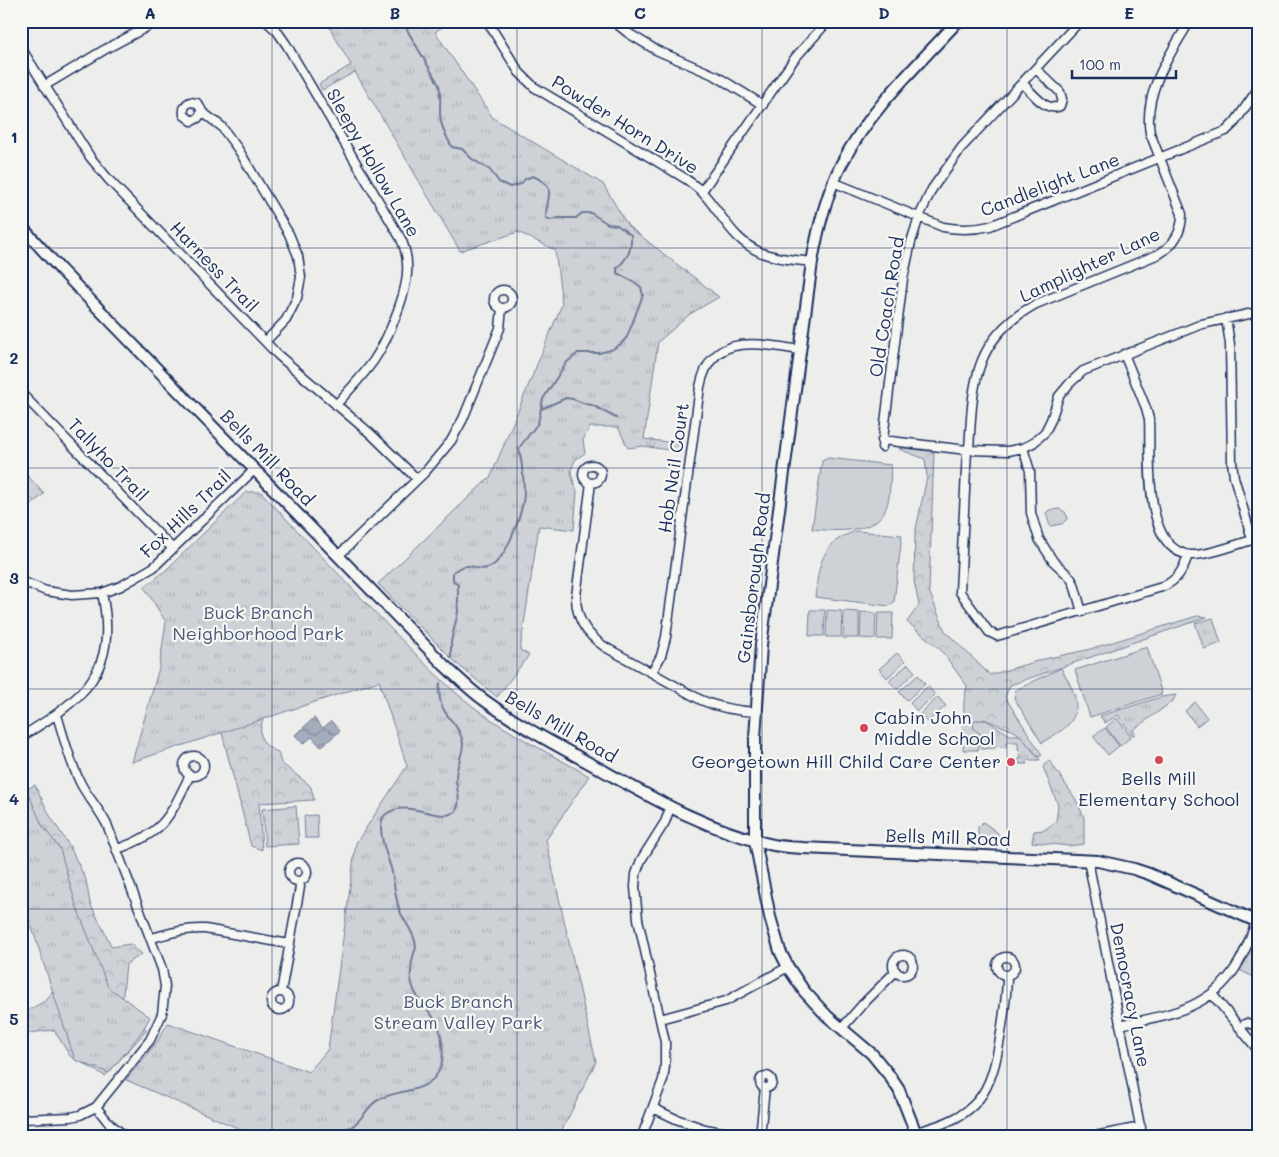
<svg xmlns="http://www.w3.org/2000/svg" width="1279" height="1157" font-family="Mali,sans-serif">
  <style>
    .green { fill: #ced2d7; stroke: #74809a }
    .forest { fill: url(#forest-crowns); stroke: #74809a }
    .park { fill: url(#park-tufts); stroke: #74809a }
    .water { fill: url(#water-waves); stroke: #6e7a96 }
    .lines { fill: none; stroke-linecap: round; stroke-linejoin: round }
    .stream { stroke: #6e7a96; stroke-width: 2 }
    .minor-casing { stroke: #1b2f5e; stroke-width: 11 }
    .tertiary-casing { stroke: #1b2f5e; stroke-width: 14 }
    .minor { stroke: #f6f6f2; stroke-width: 8 }
    .tertiary { stroke: #f6f6f2; stroke-width: 10 }
    .grid { fill: none; stroke: #1b2f5e; stroke-width: 1; stroke-opacity: 0.55 }
    .poi-dot { fill: #d1495b; stroke: #f6f6f2; stroke-width: 2 }
    .labels { text-anchor: middle; stroke-width: 4.5; stroke-linejoin: round; paint-order: stroke }
    .street-label { font-size: 18px; fill: #1b2f5e; stroke: #f6f6f2 }
    .park-label { font-size: 18px; fill: #48587c; stroke: #f6f6f2 }
    .poi-label { font-size: 18px; fill: #1b2f5e; stroke: #f6f6f2; text-anchor: start }
    .neatline { fill: none; stroke: #1b2f5e; stroke-width: 2 }
    .grid-label { font-size: 16px; text-anchor: middle; font-weight: bold; fill: #1b2f5e }
  </style>
  <defs>
    <pattern id="forest-crowns" width="20" height="18" patternUnits="userSpaceOnUse" patternTransform="scale(1.25)"><rect width="20" height="18" fill="#ced2d7"/><path d="M2 6a3 3 0 1 1 6 0M12 15a3 3 0 1 1 6 0" fill="none" stroke="#b0b5bb"/></pattern>
    <pattern id="park-tufts" width="24" height="20" patternUnits="userSpaceOnUse" patternTransform="scale(1.25)"><rect width="24" height="20" fill="#ced2d7"/><path d="M3 7l-1-3M5 7V3M7 7l1-3M15 17l-1-3M17 17v-4M19 17l1-3" fill="none" stroke="#b0b5bb"/></pattern>
    <pattern id="water-waves" width="16" height="10" patternUnits="userSpaceOnUse" patternTransform="scale(1.25)"><rect width="16" height="10" fill="#a5acbc"/><path d="M0 5q4-4 8 0t8 0" fill="none" stroke="#868c9c"/></pattern>
  </defs>
  <rect width="100%" height="100%" fill="#edeeec"/>
  <filter id="ink" filterUnits="userSpaceOnUse"><feTurbulence type="fractalNoise" baseFrequency=".02" numOctaves="2"/><feDisplacementMap in="SourceGraphic" scale="10" xChannelSelector="R" yChannelSelector="G"/><feConvolveMatrix kernelMatrix="1 2 1 2 8 2 1 2 1" color-interpolation-filters="sRGB"/></filter>
  <g filter="url(#ink)">
    <path class="green" d="M828,458l63,7c-1,13 0,31 -5,43 -11,27 -51,23 -74,21l10,-68z
      M857,531l45,4 -8,67 -5,4 -74,-9c4,-32 6,-56 42,-66z
      M810,610h15l-1,26h-15z
      M827,610l15,1 -1,26h-15z
      M844,611l15,1v26h-16z
      M861,612l15,1 -1,26 -15,-1z
      M878,613h15l-1,26h-15z
      M1147,647l15,47 -72,23 -15,-47z
      M897,653l8,8 -18,17 -8,-9z
      M908,664l7,8 -18,17 -8,-8z
      M1061,668c10,18 24,38 7,57 -7,7 -18,12 -26,18l-28,-45 2,-8z
      M918,675l7,9 -18,16 -8,-8z
      M928,686l7,9 -18,16 -7,-8z
      M938,697l8,9 -19,16 -7,-8z
      M1117,718l14,19 -11,9 -14,-19z
      M1105,728l14,18 -11,9 -15,-19z
      M317,815l1,23h-13l-1,-22z"/>
    <path class="forest" d="M904,448l30,4 -5,139 16,40 45,44 54,-16 43,-9 110,-34 10,1 -197,68 -5,12 37,58 -3,2 -23,-25 -32,-13 -6,10 3,9 -3,12h-15l1,-49 3,-15 -27,-37 -33,-27 12,-17 -5,-24 1,-47 12,-57 -2,-18 -26,-10z
      M21,468l23,26 -23,19z
      M265,715c-8,17 -6,30 13,37l3,11 26,20 4,4 3,13 -55,3 3,47 -11,-4 -29,-113 -45,-6z
      M1049,760l26,38 9,19v27l-15,2 -37,-4 2,-11 10,-1 12,-8 2,-17 -15,-38z
      M35,785l14,29 21,33 16,33 4,23 22,44 18,-3 12,10 -16,10 -4,40 25,26 -42,46 -35,-20 -16,-26 -33,4v-20l26,-14 10,-17 -36,-92v-99z
      M983,822l14,10 3,7 -9,2 -13,-2v-12z
      M1258,918v61l-23,-11z"/>
    <path class="park" d="M326,21h125l-16,11 58,86 110,66 25,42 91,71 -29,17 -32,28 -14,97 38,5 -1,8 -38,-6 -15,2 -10,-21h-28l-7,13 2,13 -10,7 -4,10 1,7 5,14 -3,39 -35,-4 -19,124 9,5 -32,42 -41,-34 -78,-79 113,-108 71,-172 -7,-54 -37,-18 -58,19 -105,-179 -33,18 -3,-6 32,-19z
      M246,492h15c43,46 87,92 131,138 27,27 52,55 83,78 35,26 76,46 114,68l-43,64 50,222 -37,74h-303l-130,-56 31,-38 11,-19 141,49 19,-23 28,-206 51,-77 -28,-85 -247,81 27,-94 7,-46 -22,-35 21,-16z
      M1060,509l5,3 3,6 -6,6 -12,2 -4,-13 3,-3z
      M1213,618l8,25 -17,6 -9,-26z
      M1176,695l-3,6 -40,29 2,4 -3,1 -14,-20 -13,8 -5,-7 61,-19z
      M1195,702l12,16 -10,8 -12,-15z
      M975,720h11l24,15h10l20,25h-13v4h-8v-6h2l-1,-8h-2v-8h-12v6l-10,-2 -1,2 -14,1 2,-13 -9,-7 -1,-7z
      M29,795l13,30 18,24 16,56 32,82 42,30 -9,16 -32,40 -34,-13 -54,-166v-96z
      M296,806l3,38 -34,2 -3,-37z"/>
    <path class="water" d="M314,718l9,10 8,-7 9,10 -19,16 -9,-10 -9,7 -8,-9z"/>
    <g class="lines">
      <path class="stream" d="M402,21l37,64c2,10 1,18 1,28 0,12 6,23 12,34l10,2 10,10 18,11 9,12 11,5 11,-3 4,-5 8,-3c27,12 12,21 13,42l5,2 7,-2h18l6,-5h9l17,11 9,1 14,10c1,15 -3,23 -14,33v5l17,9 7,5 2,8 -16,42 -6,7 -10,6 -12,3h-21l-12,10 -23,36 -5,24 -19,25c3,15 5,30 5,46 -1,17 -17,65 -34,73 -15,7 -17,-9 -37,5v8l5,5v27l-7,30v16
        M541,409l25,-11 7,1 13,5 6,1 24,13
        M326,1136c9,-6 17,-6 25,-9 11,-6 16,-21 27,-27 23,-13 52,-4 63,-34 2,-7 2,-16 1,-23 -2,-31 -24,-35 -30,-59 -2,-7 -1,-20 1,-27 0,-3 3,-7 3,-11 -1,-14 -13,-25 -17,-37 -4,-14 -5,-28 -8,-41 -4,-12 -17,-45 -5,-54 19,-13 40,1 59,1 4,0 8,-2 11,-4 6,-12 0,-21 0,-34 0,-10 8,-26 7,-34 -5,-26 -28,-26 -23,-60"/>
      <g class="minor-casing">
        <path id="minor" d="M266,21l11,10 9,13 115,195c5,11 7,22 6,34 -1,23 -20,68 -33,87 -11,16 -25,30 -38,45
          M487,21l32,51 15,15 152,92c5,4 11,8 15,12 22,23 30,49 61,62 16,6 33,7 50,9
          M613,21l15,12 28,17 60,26 47,29
          M21,48l69,109 19,23 169,175 94,80 45,44
          M1022,83c10,9 24,30 38,23l2,-7 -2,-7 -24,-23
          M44,86l60,-36 54,-29
          M202,112l-4,6 -6,3 -8,-6c-1,-6 0,-10 6,-13l7,1 4,6 1,3 19,14 17,23 51,85 9,22 3,21 -4,21 -11,22 -20,21
          M833,182l110,45c17,3 31,3 47,-1l236,-95 9,-9 23,-33
          M702,191l93,-133 33,-37
          M494 299a9 9 0 1 1 18 0a9 9 0 1 1-18 0Z
          M1226,318l4,26 2,118 2,15 18,62
          M1124,354l22,54 3,11c2,34 -8,132 42,136 16,1 50,-12 67,-17
          M21,393l151,155
          M882,440l85,10 41,1 15,-3 10,-5 12,-11 6,-12 8,-24 11,-13 13,-12 119,-47 56,-12
          M882,447l21,-168 8,-37 8,-25 13,-28 30,-42 118,-126
          M1023,448l7,23 1,42 8,26 14,22 17,16 4,7 8,28
          M967,450l-7,142 29,40 8,4 165,-49c16,-7 21,-17 26,-32
          M969,450c4,-65 3,-111 67,-146l123,-50c15,-9 23,-22 23,-40l-32,-81c-7,-41 20,-79 40,-112
          M583 474a9 9 0 1 1 18 0a9 9 0 1 1-18 0Z
          M591,483l-15,113c0,23 10,38 29,51l96,53c18,8 36,11 56,12
          M339,555l87,-84 25,-30 12,-22 37,-91 2,-20
          M21,581l25,10 26,4 30,-2 19,-7 33,-19 101,-98
          M652,672l9,-16 5,-19 34,-250c11,-56 58,-43 100,-37
          M21,737c63,-39 98,-64 81,-144
          M184 766a10 10 0 1 1 20 0a10 10 0 1 1-20 0Z
          M117,849c47,-16 52,-31 73,-74
          M1088,860l54,276
          M289 872a9 9 0 1 1 18 0a9 9 0 1 1-18 0Z
          M152,938c18,-5 34,-10 53,-9l84,15
          M893 965a10 10 0 1 1 20 0a10 10 0 1 1-20 0Z
          M997 966a9 9 0 1 1 18 0a9 9 0 1 1-18 0Z
          M271 1001a9 9 0 1 1 18 0a9 9 0 1 1-18 0Z
          M281,992l19,-105 -1,-5
          M1212,994l46,56
          M660,1019l66,-18 62,-34
          M1120,1025c46,-10 89,-15 116,-58 10,-15 15,-33 22,-49
          M1239,1027l8,-4 11,3
          M842,1028l20,-23 34,-34
          M760 1082a6 6 0 1 1 12 0a6 6 0 1 1-12 0Z
          M96,1107l13,16 16,13
          M653,1108l23,11 29,10 39,7
          M21,1119l50,-2 9,-2 16,-8 54,-67 12,-26 3,-28 -3,-17 -54,-142c-7,-16 -19,-28 -27,-43 -11,-21 -17,-46 -24,-69
          M916,1132c63,-16 75,-37 85,-99 3,-20 6,-38 6,-58
          M642,1136l21,-56 2,-14v-24l-27,-123 -3,-32 1,-13 5,-14 24,-38 5,-14
          M760,1136l5,-48
          M1095,1136l46,-9"/>
      </g>
      <g class="tertiary-casing">
        <path id="tertiary" d="M21,226l39,43 384,396c13,12 26,25 40,35 37,27 78,48 118,70 54,30 106,60 167,74 11,3 22,3 34,4l295,13 36,8 15,5 109,48
          M917,1136l-18,-46 -10,-15 -17,-21 -45,-38 -23,-25 -16,-24 -8,-16 -10,-34 -15,-76v-103l6,-93 51,-383c6,-34 14,-68 30,-99 28,-54 75,-97 116,-142"/>
      </g>
      <use href="#minor" class="minor"/>
      <use href="#tertiary" class="tertiary"/>
    </g>
  </g>
  <path class="grid" d="M272,21v1115M517,21v1115M762,21v1115M1007,21v1115M21,248h1237M21,468h1237M21,689h1237M21,909h1237"/>
  <g class="poi-dot">
    <circle cx="864" cy="728" r="5"/>
    <circle cx="1159" cy="760" r="5"/>
    <circle cx="1011" cy="762" r="5"/>
  </g>
  <g class="labels">
    <g class="street-label">
      <text transform="translate(625 125) rotate(32)" y="6">Powder Horn Drive</text>
      <text transform="translate(373 163) rotate(60)" y="6">Sleepy Hollow Lane</text>
      <text transform="translate(1050 185) rotate(-21)" y="6">Candlelight Lane</text>
      <text transform="translate(1090 265) rotate(-25)" y="6">Lamplighter Lane</text>
      <text transform="translate(214 267) rotate(46)" y="6">Harness Trail</text>
      <text transform="translate(887 307) rotate(-81)" y="6">Old Coach Road</text>
      <text transform="translate(267 458) rotate(46)" y="6">Bells Mill Road</text>
      <text transform="translate(108 460) rotate(46)" y="6">Tallyho Trail</text>
      <text transform="translate(674 468) rotate(-82)" y="6">Hob Nail Court</text>
      <text transform="translate(186 514) rotate(-44)" y="6">Fox Hills Trail</text>
      <text transform="translate(754 578) rotate(-83)" y="6">Gainsborough Road</text>
      <text transform="translate(561 727) rotate(30)" y="6">Bells Mill Road</text>
      <text transform="translate(948 838) rotate(2)" y="6">Bells Mill Road</text>
      <text transform="translate(1130 995) rotate(79)" y="6">Democracy Lane</text>
    </g>
    <g class="park-label">
      <text x="258" y="619">Buck Branch<tspan x="258" dy="21">Neighborhood Park</tspan></text>
      <text x="458" y="1008">Buck Branch<tspan x="458" dy="21">Stream Valley Park</tspan></text>
    </g>
    <g class="poi-label">
      <text x="874" y="724">Cabin John<tspan x="874" dy="21">Middle School</tspan></text>
      <text x="1001" y="768" text-anchor="end">Georgetown Hill Child Care Center</text>
      <text x="1159" y="785" text-anchor="middle">Bells Mill<tspan x="1159" dy="21">Elementary School</tspan></text>
    </g>
  </g>
  <rect width="1279" height="1157" fill="none" stroke="#f6f6f2" stroke-width="55"/>
  <path d="M1072 70v8h104v-8" fill="none" stroke="#1b2f5e" stroke-width="2.5"/>
  <text x="1079" y="70" font-size="15" fill="#1b2f5e" stroke="#f6f6f2" stroke-width="4" paint-order="stroke">100 m</text>
  <rect x="28" y="28" width="1224" height="1102" class="neatline"/>
  <g class="grid-label">
    <text x="150" y="19">A</text>
    <text x="395" y="19">B</text>
    <text x="640" y="19">C</text>
    <text x="884" y="19">D</text>
    <text x="1129" y="19">E</text>
    <text x="14" y="143">1</text>
    <text x="14" y="364">2</text>
    <text x="14" y="584">3</text>
    <text x="14" y="805">4</text>
    <text x="14" y="1025">5</text>
  </g>
</svg>
